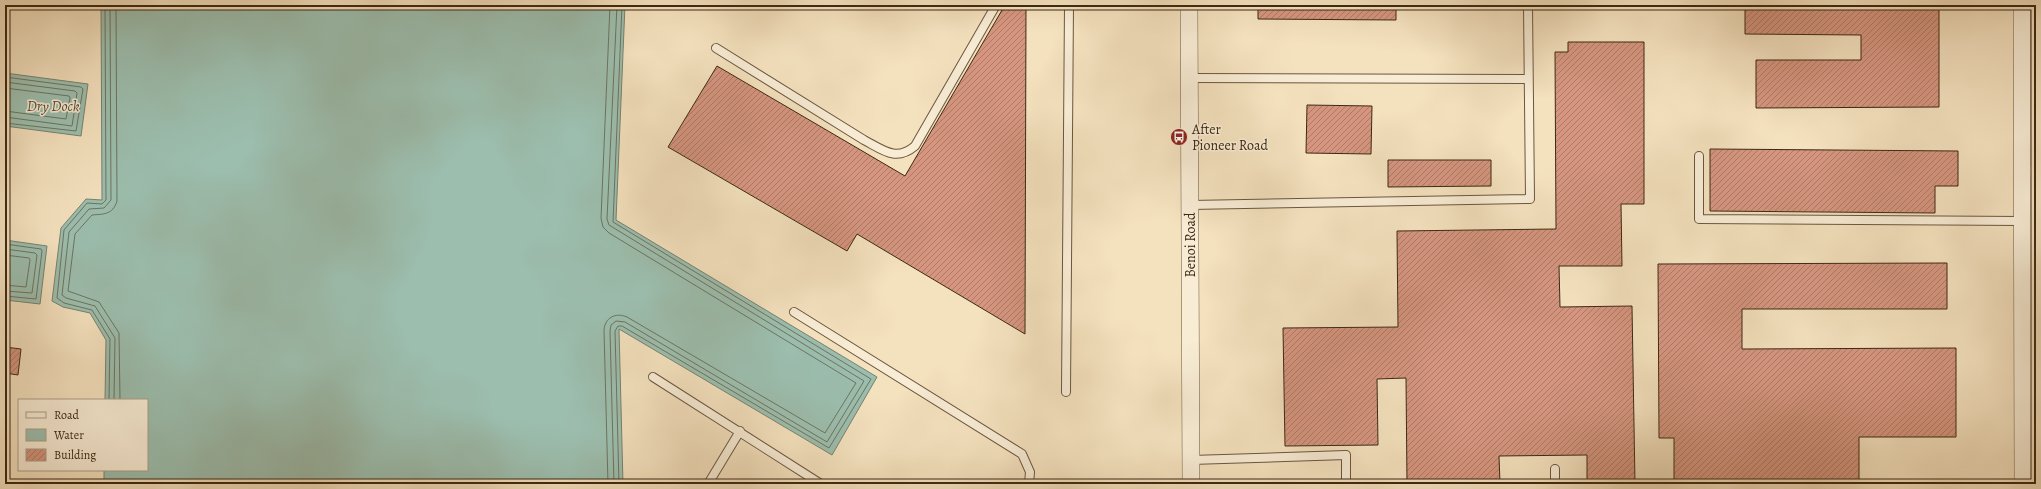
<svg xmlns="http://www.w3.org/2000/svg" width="2041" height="489" font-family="Alegreya,serif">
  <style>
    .water { fill: #9cbeae; stroke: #768270 }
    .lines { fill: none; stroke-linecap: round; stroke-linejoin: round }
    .shore { stroke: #6c7460; stroke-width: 1 }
    .building { fill: url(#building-hatch); stroke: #3d2913 }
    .lane-casing { stroke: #6b573e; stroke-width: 10 }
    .street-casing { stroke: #6b573e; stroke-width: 18 }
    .lane { stroke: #f8ecd5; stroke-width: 8 }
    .street { stroke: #f8ecd5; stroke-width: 17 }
    .labels { text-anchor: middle; stroke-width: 3; stroke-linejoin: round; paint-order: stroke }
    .poi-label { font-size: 14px; fill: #3d2913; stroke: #f8ecd5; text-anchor: start }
    .street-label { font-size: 14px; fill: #3d2913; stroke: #f8ecd5 }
    .water-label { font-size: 15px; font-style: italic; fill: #554e3a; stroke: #f8ecd5 }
  </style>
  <defs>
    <pattern id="building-hatch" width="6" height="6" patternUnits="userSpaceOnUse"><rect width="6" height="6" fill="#d5957f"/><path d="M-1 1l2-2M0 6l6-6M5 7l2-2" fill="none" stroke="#ae7a67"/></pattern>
  </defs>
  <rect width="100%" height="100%" fill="#f4e1be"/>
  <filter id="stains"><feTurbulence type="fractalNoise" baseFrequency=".005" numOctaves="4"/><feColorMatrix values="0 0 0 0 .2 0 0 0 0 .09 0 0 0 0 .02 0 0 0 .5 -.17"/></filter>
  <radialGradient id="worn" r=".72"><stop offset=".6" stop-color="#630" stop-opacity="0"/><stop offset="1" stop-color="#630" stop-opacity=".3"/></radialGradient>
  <path class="water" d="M101,5h524l-9,215 261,157 -45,78 -213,-126 4,155h-519v-14h43v-70h-42l1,-60 -16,-27 -27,-6 -11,-6 9,-73 25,-29 16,1z
    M5,73l83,11 -7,52 -76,-10z
    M5,240l42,6 -7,58 -35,-4z"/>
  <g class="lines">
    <path class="shore" d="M105,5l1,195 -4,4 -15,-1 -23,27 -7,68 7,5 28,7 18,29 -1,61
      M110,5l1,195 -7,8 -15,1 -20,23 -7,63 4,3 29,8 20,32 -1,62
      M116,5l1,196c-4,14 -14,13 -25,14l-17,19 -7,57 31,11 20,31 1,67
      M5,77l76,10 2,2 -7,42 -71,-8
      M5,82l70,9 2,2 -5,33 -67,-9
      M5,88l64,8 1,2 -4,21 -61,-8
      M5,244l36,5 1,2 -6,48 -31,-3
      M5,249l30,4 2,2 -5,38 -27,-2
      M5,255l24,3 1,2 -4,27 -21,-2
      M608,484l-4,-154c1,-12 11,-18 23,-13l198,116 31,-50 -247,-150 -6,-6 -2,-9 9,-213
      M614,484l-4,-153 1,-6 5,-4 9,1 202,120 37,-61 -255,-156 -2,-6 10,-214
      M619,484l-4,-153 3,-5h4l207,122 42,-69 -258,-157 9,-217"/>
  </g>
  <path class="building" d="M1005,5h21l-1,329 -168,-100 -10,17 -179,-104 49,-81 188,110z
    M1258,5h138v15l-138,-1z
    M1745,5h194v102l-183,1v-48h105v-25l-116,-1z
    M1568,42h76v162h-23l1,62h-63l1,41 72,-1 3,178h-48v-29l-88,1 1,28h-93l-1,-106 -29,1 1,66 -93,1 -2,-118 115,-1 -1,-96 159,-2 -1,-177h13z
    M1307,105l65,1 -1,48 -65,-1z
    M1710,149l248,2v35h-23v27l-225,-2z
    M1388,160h103v26l-103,1z
    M1947,263v46h-205v40l214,-1v89h-97v47h-185v-46h-15l-1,-174z
    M5,347l16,2 -3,26 -13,-2z"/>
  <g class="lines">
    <g class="lane-casing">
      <path id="lane" d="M716,48l148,92c19,10 32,22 51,6l81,-141
        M1189,78l339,1
        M1699,156v63l324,2
        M2023,171l13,-1
        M1190,205l340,-6 -2,-194
        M794,312l228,142 8,18 -1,12
        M653,377l168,107
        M1066,392l3,-387
        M2023,425h13
        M1191,460l155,-5v29
        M1555,469v15
        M708,484l32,-53"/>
    </g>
    <g class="street-casing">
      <path id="street" d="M1189,5l2,479
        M2022,5l1,479"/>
    </g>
    <use href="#lane" class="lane"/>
    <use href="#street" class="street"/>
  </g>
  <defs>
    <g id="bus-disc" transform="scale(0.9)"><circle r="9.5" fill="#8f2418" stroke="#f8ecd5"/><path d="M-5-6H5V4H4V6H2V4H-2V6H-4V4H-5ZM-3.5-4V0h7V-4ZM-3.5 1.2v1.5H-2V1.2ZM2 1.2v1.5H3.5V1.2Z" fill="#fff"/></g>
  </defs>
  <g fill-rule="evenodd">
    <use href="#bus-disc" x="1179" y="137"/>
  </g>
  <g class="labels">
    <g class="poi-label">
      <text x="1192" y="134">After<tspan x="1192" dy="16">Pioneer Road</tspan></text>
    </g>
    <g class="street-label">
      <text transform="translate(1190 245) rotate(-90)" y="5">Benoi Road</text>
    </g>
    <g class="water-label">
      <text x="53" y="111">Dry Dock</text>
    </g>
  </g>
  <rect width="2041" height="489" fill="none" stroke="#f4e1be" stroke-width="20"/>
  <rect x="6" y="6" width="2029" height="477" fill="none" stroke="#3d2913" stroke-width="2"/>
  <rect x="10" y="10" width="2021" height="469" fill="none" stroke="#3d2913"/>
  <rect x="18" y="399" width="130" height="72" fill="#f8ecd5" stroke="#ad9e87"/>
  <rect x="26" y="412" width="20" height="6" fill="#f8ecd5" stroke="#ad9e87"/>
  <text x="54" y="419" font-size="12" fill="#3d2913">Road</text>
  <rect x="26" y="429" width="20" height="12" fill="#9cbeae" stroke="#ad9e87"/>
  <text x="54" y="439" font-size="12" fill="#3d2913">Water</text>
  <rect x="26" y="449" width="20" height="12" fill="url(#building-hatch)" stroke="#ad9e87"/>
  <text x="54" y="459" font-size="12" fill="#3d2913">Building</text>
  <rect width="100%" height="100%" filter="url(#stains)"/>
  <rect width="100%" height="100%" fill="url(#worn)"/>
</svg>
